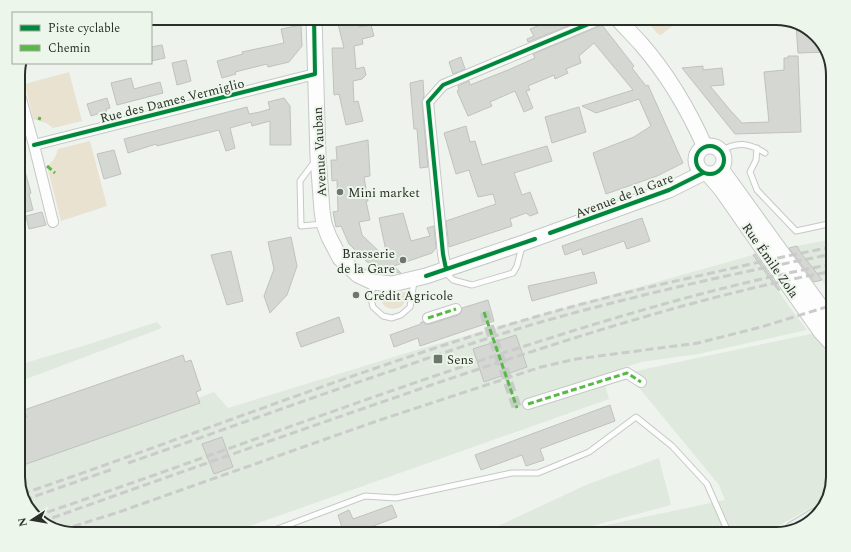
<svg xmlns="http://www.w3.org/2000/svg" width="851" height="552" font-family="Spectral,serif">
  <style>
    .built { fill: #dfe9dd }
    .green { fill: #eae2d0 }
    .building { fill: #d5d7d2; stroke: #c0c2bd }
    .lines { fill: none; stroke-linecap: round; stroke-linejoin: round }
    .street-tunnel { stroke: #c7ccc6; stroke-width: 10; stroke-dasharray: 10 5; stroke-linecap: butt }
    .lane-casing { stroke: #c5c9c5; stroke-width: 7 }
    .street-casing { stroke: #c5c9c5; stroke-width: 12 }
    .secondary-casing { stroke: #c5c9c5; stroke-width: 17 }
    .primary-casing { stroke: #cacdca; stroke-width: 18 }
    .lane { stroke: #fcfdfc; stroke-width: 5 }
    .street { stroke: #fcfdfc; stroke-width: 10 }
    .secondary { stroke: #fcfdfc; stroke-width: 15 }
    .primary { stroke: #e8f1ed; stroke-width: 16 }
    .rail { stroke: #cacbca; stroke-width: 3; stroke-dasharray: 8 4; stroke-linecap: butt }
    .quiet { stroke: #58b947; stroke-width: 3; stroke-dasharray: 6 3; stroke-linecap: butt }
    .cycleway-casing { stroke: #edf6ea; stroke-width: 6 }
    .cycleway { stroke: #00873e; stroke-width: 4 }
    .poi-dot { fill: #6f746e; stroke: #edf6ea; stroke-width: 1.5 }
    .labels { text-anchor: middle; stroke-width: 4; stroke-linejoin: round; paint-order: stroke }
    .street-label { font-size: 13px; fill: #2b2f2a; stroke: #edf6ea }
    .poi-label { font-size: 13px; fill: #2b2f2a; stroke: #edf6ea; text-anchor: start }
    .rim { fill: none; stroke: #2b2f2a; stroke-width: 2 }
  </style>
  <rect width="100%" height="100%" fill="#eef3ed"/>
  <path class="built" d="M833,239v57l-36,-50z
    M753,255l38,54 16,21 -109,24 -57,8 -39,13 7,24 -362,128 3,7h-175l-31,-10 -18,-18 -8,-26v-14l196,-74 14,16 195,-60z
    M157,322l5,6 -144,54v-17l65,-19z
    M815,333l18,21v123l-7,22 -62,35h-200l161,-34 -6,-15 -92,-112z
    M659,458l12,47 -109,29h-81l105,-49z"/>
  <path class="green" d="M644,18h35v3l-18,14 -3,-1z
    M69,72l13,49 -29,7 -7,-5 -13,-4 -8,-35z
    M90,141l17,65 -46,15 -14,-55c6,-4 9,-10 11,-17z
    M380,291h5l3,6 6,1 5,-2 2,-4h6c0,6 -2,10 -6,15 -14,5 -21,-1 -21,-16z"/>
  <path class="building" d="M537,18h27l4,8 -40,16 -1,-3 7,-3 -4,-7 10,-4z
    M358,20l1,7 12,-2 3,11 -12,3 1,5 -9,2 2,23 8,-2 2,8 -4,4 -9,2 1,21 4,-1 5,20 -17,4 -7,-31 -5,1 -2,-47h12l-6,-24z
    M796,24l11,4 18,19 2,5 -29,1z
    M301,25l1,21 -13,16 -21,5 -1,-3 -32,8 1,2 -14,4 -5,-17 26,-7 -1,-2 42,-9 -3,-14z
    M602,25l32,41 -2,2 14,18 2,-1 35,78 -26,13 -51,18 -13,-41 41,-16 17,-11 -12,-27 -43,14 -14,-7 51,-16 -39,-47 -15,13 2,7 -15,6 2,4 -13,6 -1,-4 -26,11 2,4 -4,1 7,17 -9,4 -9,-21 -25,11 2,4 -24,10 -11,-25 2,-1 -1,-4 11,-5 1,4 38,-15 27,-12 -2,-4z
    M162,45l3,13 -14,3v-14z
    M788,56h10l3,76 -66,2 -53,-66 21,-2v4l19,-2 2,17 -14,1 20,24 12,13 27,-1 -5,-50 20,-2v-12h4z
    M461,57l4,12 -12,5 -4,-12z
    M186,60l5,21 -14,4 -5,-22z
    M131,78l3,11 26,-7 3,11 -46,12 -6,-22z
    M423,80l1,16 -2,7 6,64 -8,1 -3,-39h-3l-4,-46z
    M107,98l3,10 -4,1 1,2 -16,5 -4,-12z
    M284,98l6,8 1,39h-21v-24l-18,5 -1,-4 -21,6 5,20 -9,3 -7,-21 -62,16 -1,-2 -28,9 -4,-14 123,-32 2,7 11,-2 10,-3 -2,-7z
    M579,107l7,25 -34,11 -7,-26z
    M466,126l4,16 5,-1 7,24 65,-19 5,15 -38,12 8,22 8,-3 8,21 -8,3 -4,-3 -16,6 2,7 -63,21 -3,-26 50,-17 -3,-10 -15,3 -9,-27 -13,4 -12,-41z
    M368,140l2,36 -6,1 4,24h-2l4,19 -11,2 3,13 26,25 -9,-42 24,-5 8,28 19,-5 -3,-8 7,-2 2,22 -4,5 -38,13 7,7h-2l-32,-11 -18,-18 -8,-18 -5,1 -3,-15 5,-1 -1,-31 -5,1 -1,-21h6l-1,-13z
    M114,150l7,24 -17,5 -7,-25z
    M18,157h3l10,36 -2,1 4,16 -15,4z
    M42,212l4,13 -17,4 -3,-13z
    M642,218l8,23 -23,8 -3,-8 -41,14 -2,-6 -16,6 -3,-9z
    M291,237l6,29 -10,29 -17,18 -6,-17 10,-27 -6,-27z
    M797,246l4,7 21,27 -8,2 -25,-34z
    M231,251l12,50 -16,4 -16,-50z
    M755,254l25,36h-2l-25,-35z
    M594,272l3,11 -65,18 -4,-15z
    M488,300l6,21 -74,25 -2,-8 -24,9 -4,-12 31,-11v-2h2l3,2h4l28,-9 3,-2 1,-5z
    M339,317l5,15 -43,15 -5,-14z
    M516,335l11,32 -43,15 -11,-33z
    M183,355l2,7 6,-2 10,30 -5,2 4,11 -182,64v-47l9,-3 -3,-7z
    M610,405l5,16 -75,28 4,11 -18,6 -4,-11 -41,15 -6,-15z
    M222,437l11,30 -19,7 -12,-30z
    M392,505l5,12 -37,14 1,3h-17l-6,-19 11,-5 4,9z"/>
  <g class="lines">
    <path class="street-tunnel" d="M484,312l33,96"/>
    <g class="lane-casing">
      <path id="lane" d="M757,148l-1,12 -6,12 7,18 39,41 37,-8
        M721,151c16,-10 28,-8 44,2
        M315,161l-15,20 1,45 22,-2
        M445,272l8,8 19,5 41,-12 4,-7 5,-20
        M373,283l-2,16 2,8 10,9 9,2 9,-3 9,-8 4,-25
        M264,534l101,-38 31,2 116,-25h26l51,-21 47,-35 36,29 35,38 22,50"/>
    </g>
    <g class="street-casing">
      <path id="street" d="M18,88l16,57 19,77
        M34,145l281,-71
        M446,269l-3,-15 -15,-152 15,-17 160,-67
        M428,318l28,-9
        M528,404l99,-31 14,9"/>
    </g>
    <g class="secondary-casing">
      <path id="secondary" d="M314,18l4,139 4,54 2,13 5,13 11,21 18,17 15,7 19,2 34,-8 97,-33 146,-53 34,-17
        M617,18c8,9 17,18 25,27 26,30 47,66 63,102
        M696 160a14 14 0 1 1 28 0a14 14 0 1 1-28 0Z
        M721,169l112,155
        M709,175l12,14 100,143 12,13"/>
    </g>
    <g class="primary-casing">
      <path id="primary" d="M793,530l23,-14"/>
    </g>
    <use href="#lane" class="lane"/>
    <use href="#street" class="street"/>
    <use href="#secondary" class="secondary"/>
    <use href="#primary" class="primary"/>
    <path class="rail" d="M128,463c90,-31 179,-64 269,-94 48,-17 96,-33 144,-47 96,-27 194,-49 292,-68
      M22,494c155,-53 307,-113 463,-162 76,-24 153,-43 231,-60 39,-9 78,-18 117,-25
      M24,500l89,-31
      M36,516c151,-51 301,-108 452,-158 113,-37 228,-72 345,-94
      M41,522c134,-48 268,-95 402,-141 128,-43 257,-85 390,-110
      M62,530l54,-17 258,-91 167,-55 35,-8 122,-16 63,-16 72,-22"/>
    <path class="quiet" d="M39,120l1,-3
      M47,166l8,7
      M484,312l33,96
      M428,318l28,-9
      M528,404l99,-31 14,9"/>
    <g class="cycleway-casing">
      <path id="cycleway" d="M34,145l281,-71 -1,-56
        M696 160a14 14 0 1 1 28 0a14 14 0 1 1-28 0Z
        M550,233l119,-43 34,-17
        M446,269l-3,-15 -15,-152 15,-17 160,-67
        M426,276l109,-37"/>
    </g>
    <use href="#cycleway" class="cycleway"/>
  </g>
  <g class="poi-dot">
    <circle cx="340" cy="192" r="4"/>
    <circle cx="403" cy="260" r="4"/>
    <circle cx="356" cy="295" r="4"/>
    <rect x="433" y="354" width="10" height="10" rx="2"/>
  </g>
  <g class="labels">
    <g class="street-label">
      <text transform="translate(172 100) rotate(-14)" y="5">Rue des Dames Vermiglio</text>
      <text transform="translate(319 152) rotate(-93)" y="5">Avenue Vauban</text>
      <text transform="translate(624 195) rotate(-21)" y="5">Avenue de la Gare</text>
      <text transform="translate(771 260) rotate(55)" y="5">Rue Émile Zola</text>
    </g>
    <g class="poi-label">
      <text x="348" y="197">Mini market</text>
      <text x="395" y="258" text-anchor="end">Brasserie<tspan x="395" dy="15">de la Gare</tspan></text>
      <text x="364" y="300">Crédit Agricole</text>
      <text x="447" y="364">Sens</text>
    </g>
  </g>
  <path d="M0 0H851V552H0ZM75 25H776A50 50 0 0 1 826 75V477A50 50 0 0 1 776 527H75A50 50 0 0 1 25 477V75A50 50 0 0 1 75 25Z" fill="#edf6ea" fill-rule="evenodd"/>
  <path class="rim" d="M75 25H776A50 50 0 0 1 826 75V477A50 50 0 0 1 776 527H75A50 50 0 0 1 25 477V75A50 50 0 0 1 75 25Z"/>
  <rect x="12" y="12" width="140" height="52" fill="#edf6ea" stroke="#9fa69d"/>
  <rect x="20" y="25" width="20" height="6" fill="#00873e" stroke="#9fa69d"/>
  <text x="48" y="32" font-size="12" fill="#2b2f2a">Piste cyclable</text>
  <rect x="20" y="45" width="20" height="6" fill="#58b947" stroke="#9fa69d"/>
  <text x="48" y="52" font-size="12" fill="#2b2f2a">Chemin</text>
  <g transform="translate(32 520) rotate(258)" stroke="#edf6ea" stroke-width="3" paint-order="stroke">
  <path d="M0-3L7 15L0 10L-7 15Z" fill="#2b2f2a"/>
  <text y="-6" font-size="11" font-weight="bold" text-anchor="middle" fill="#2b2f2a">N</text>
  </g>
</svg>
